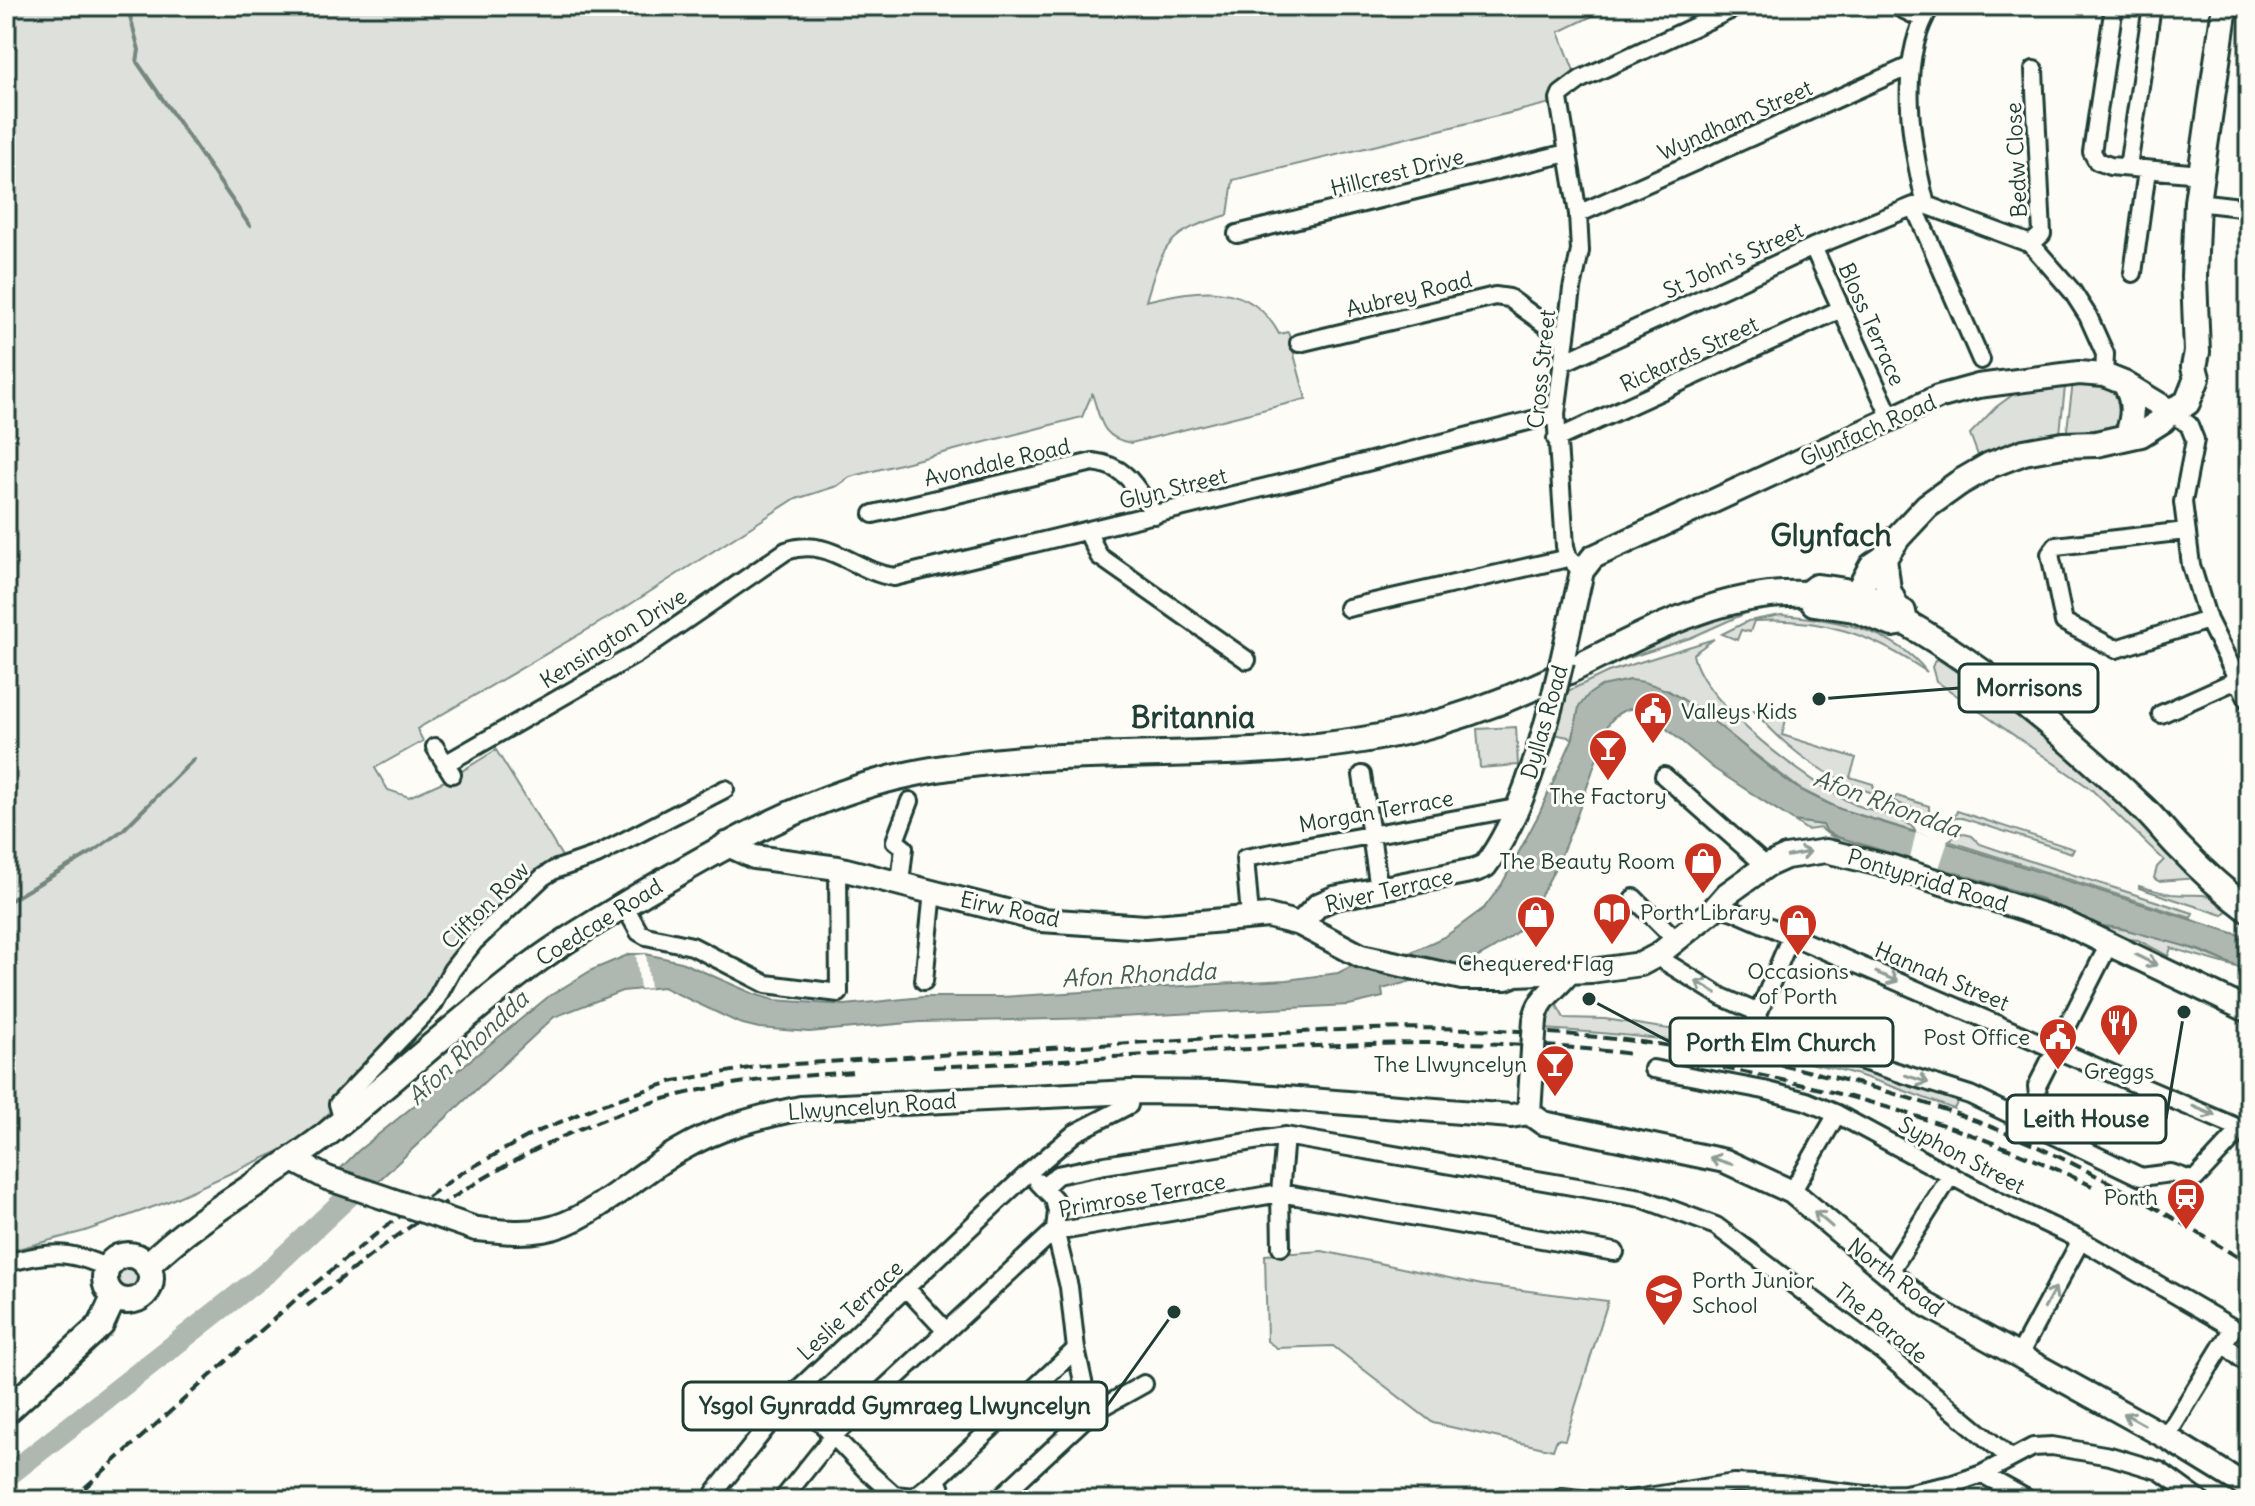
<svg xmlns="http://www.w3.org/2000/svg" width="2255" height="1506" font-family="Delius,sans-serif">
  <style>
    .green { fill: #dde0db; stroke: #7e8e88; stroke-width: 2 }
    .water { fill: #aeb8b1; stroke: #75877f; stroke-width: 2 }
    .pier { fill: #fdfcf7 }
    .lines { fill: none; stroke-linecap: round; stroke-linejoin: round }
    .stream { stroke: #75877f; stroke-width: 4 }
    .river { stroke: #aeb8b1; stroke-width: 22 }
    .street-casing { stroke: #1f3d34; stroke-width: 22 }
    .secondary-casing { stroke: #1f3d34; stroke-width: 28 }
    .primary-casing { stroke: #1f3d34; stroke-width: 30 }
    .street { stroke: #fdfcf7; stroke-width: 16 }
    .secondary { stroke: #fdfcf7; stroke-width: 22 }
    .primary { stroke: #fdfcf7; stroke-width: 24 }
    .rail { stroke: #1f3d34; stroke-width: 4; stroke-dasharray: 12 6; stroke-linecap: butt }
    .secondary-bridge-casing { stroke: #1f3d34; stroke-width: 28; stroke-linecap: butt }
    .secondary-bridge { stroke: #fdfcf7; stroke-width: 22 }
    .oneway { stroke: #8e9c96 }
    .labels { text-anchor: middle; stroke-width: 6; stroke-linejoin: round; paint-order: stroke }
    .street-label { font-size: 22px; fill: #1f3d34; stroke: #fdfcf7 }
    .poi-label { font-size: 22px; fill: #1f3d34; stroke: #fdfcf7 }
    .water-label { font-size: 24px; font-style: italic; fill: #435c53; stroke: #fdfcf7 }
    .district-label { font-size: 30px; font-weight: bold; fill: #1f3d34; stroke: #fdfcf7 }
    .leader { fill: none; stroke: #1f3d34; stroke-width: 3 }
    .callout-dot { fill: #1f3d34; stroke: #fdfcf7; stroke-width: 3 }
    .callout { fill: #fdfcf7; stroke: #1f3d34; stroke-width: 3 }
    .callout-label { font-size: 24px; text-anchor: middle; font-weight: bold; fill: #1f3d34 }
  </style>
  <rect width="100%" height="100%" fill="#fdfcf7"/>
  <filter id="ink" filterUnits="userSpaceOnUse"><feTurbulence type="fractalNoise" baseFrequency=".0125" numOctaves="2"/><feDisplacementMap in="SourceGraphic" scale="16" xChannelSelector="R" yChannelSelector="G"/><feConvolveMatrix kernelMatrix="1 2 1 2 8 2 1 2 1" color-interpolation-filters="sRGB"/></filter>
  <g filter="url(#ink)">
    <path class="green" d="M6,6h1607l-54,26 17,44 -17,14 -8,13 -318,77 -5,35c-60,17 -65,28 -82,86 51,-12 104,-22 133,33l9,-2 18,67 -175,44c-31,-5 -30,-24 -39,-49l-10,23 -232,60 -13,9 -44,14 -170,109 -206,120 6,12 -48,27 13,22 21,7 38,-17 49,-30 72,116 -94,76 -41,63 -95,99 -20,20 -32,24 -119,54 -82,29 -79,21z
      M2073,382c20,2 39,5 52,21l-3,22 -12,5 -44,7z
      M2065,387l-5,46 -28,6 -53,19 -9,-24 26,-27 22,-16z
      M1755,609l-65,29 -86,28 113,-51z
      M1781,615c52,4 112,13 146,57 -55,-38 -106,-55 -173,-51l-4,11 -9,-2 -4,10 -15,-6 26,-13z
      M1714,639l-21,15c8,49 118,131 163,151 16,6 53,12 60,27l-76,-23 -40,-20 -100,-77 -32,-22 -88,17 -7,31 -19,-4 10,-41 44,-21z
      M1936,658c97,64 180,140 263,220l-41,3 -4,-3 3,-11 7,-7 -73,-71 -155,-108 -4,-14z
      M1764,709l23,7 -5,19 74,23 -6,19 23,7 2,10c-52,-18 -84,-41 -121,-83z
      M1516,727l2,38 -38,3 -3,-39z
      M1897,796l32,10v10l-38,-16z
      M1957,811l117,38 -2,4 -110,-35h-8z
      M1794,821l29,4 4,7 11,5 72,22c-17,4 -77,-17 -89,-31l-14,2z
      M1960,833l12,3 8,8 53,18 160,51 -2,5 -243,-77z
      M1939,868l103,31 16,12 -115,-38z
      M2139,886c11,3 21,6 32,8 26,3 36,-5 60,13l-8,8 -84,-27z
      M2094,925c50,5 101,23 146,43l-69,-20 -3,8 -30,-16 -18,-2z
      M1555,1002l9,16 41,1 70,11 5,-6 2,4 58,10 4,4 60,14 5,-7 50,15 4,8 63,19 6,-4 28,10 -6,12c-39,-14 -80,-31 -121,-41 -92,-20 -196,-34 -290,-39l3,-17z
      M1322,1251l160,34 126,16 -43,139 -8,-1 -4,11 -120,-27 -100,-77 -56,2 -10,-7 -2,-86z
      M116 1280a13 13 0 1 1 26 0a13 13 0 1 1-26 0Z"/>
    <path class="water" d="M1630,680c60,4 120,80 171,110 12,7 26,13 39,19l409,129v34l-47,-21 -82,-23 -26,-3 -36,-14 -16,-12 -204,-62 -11,-5 -4,-7 -29,-4 -81,-53 -71,-60c-16,0 -25,3 -34,17 -21,61 -40,127 -74,182 -4,7 -8,15 -13,21 -40,36 -89,48 -139,61l1,8 -34,8 -248,13 -181,4 -111,10 -50,-4 -20,-5 -76,-36 -41,4 -68,26 -178,166 -36,-14 18,-18 190,-154 44,-27 38,-16h16l35,8 73,32 20,6 71,5 78,-8h77l287,-17 51,-7 14,-7 53,-11 41,-19 38,-28 18,-24 37,-70 34,-76 6,-31 9,-12 13,-9z"/>
    <path class="pier" d="M1916,832l32,9 -9,27 -29,-9z
      M646,954l4,34 -10,1 -4,-34z"/>
    <g class="lines">
      <path class="stream" d="M119,6l11,10 9,34 -2,12 113,164
        M6,903l88,-52 30,-22 70,-70"/>
      <path class="river" d="M6,1477l264,-207 98,-92"/>
      <g class="street-casing">
        <path id="street" d="M1896,6l27,13
          M1931,6c-35,54 -20,139 -5,199l105,39 41,47 16,25 17,38 -1,21
          M2114,6l-22,146 5,9 13,5 91,8
          M2128,167l24,-161
          M2197,202l52,6
          M1914,206l67,154
          M1578,214l332,-148
          M1237,234l330,-81
          M2031,244l11,-10 -8,-164
          M1813,247l78,171
          M2133,273l14,-103
          M1299,343l196,-47 14,2 56,41
          M1562,363l251,-116 101,-41 12,-1
          M2170,411l19,14 6,15 -12,62 8,63 17,55 41,82
          M1556,439l285,-130
          M873,514l220,-52c35,4 43,26 62,53
          M1087,531l12,25 148,104
          M2186,531l-130,15 -6,8 14,68 52,27 92,-29
          M1582,571l-14,-13 -3,-12 -9,-132 16,-125 8,-38 -2,-37 -19,-115 2,-5 20,-15 158,-73
          M1348,608l220,-50
          M2161,714l76,-34
          M435,747l17,27
          M445,764l193,-111 148,-102c43,-15 67,20 108,26l410,-99 252,-64
          M1362,775l17,114
          M1664,776l102,90
          M900,883l4,-35 -9,-7 15,-40
          M1634,898l42,42
          M624,905l15,27 7,4 46,10 74,38 73,9 -1,-125
          M1712,911l11,-3 10,3 508,218
          M1250,916l-5,-58 271,-50
          M1791,936l-38,90 2,8 89,21 126,40 171,82 30,-4 20,7 5,-2 53,-57
          M1658,955l6,6 58,36 37,16
          M924,981l9,-90
          M1653,1069l111,21 42,11 31,13 161,87 83,39 152,88 -67,109
          M343,1121l-5,-17 95,-99 19,-35 22,-28 69,-65 11,-7 43,-15 128,-66
          M2027,1121l11,-25 -1,-10 73,-144
          M1038,1182l16,17 3,12 -2,19 14,57 7,62 14,65
          M1044,1187l13,-12 48,-10 180,-29 356,62 75,28 167,126 126,105
          M1792,1192l45,-78
          M1281,1247l-1,-54 5,-57
          M6,1263c43,-10 59,-15 101,5
          M1888,1275l63,-100
          M906,1288l40,43
          M2224,1344l25,21
          M2019,1355l62,-115
          M793,1394l74,77 27,24 20,2 23,-18 139,-130
          M1982,1474l47,26
          M937,1479l8,21
          M715,1492l78,-98 235,-221 47,-40 54,-28 2,-13
          M1006,1492l84,-78 54,-30
          M782,1500l51,-64 222,-206h12l213,-37 335,59
          M1559,1500l3,-3 28,3
          M1629,1500l105,-17 46,2 86,10 39,-1 48,-10 29,-10 51,-27 19,-1 58,10 50,15 40,29"/>
      </g>
      <g class="secondary-casing">
        <path id="secondary" d="M2124,383c11,20 9,34 2,55
          M1562,661l20,-90 11,-14 345,-160 40,-11 101,-13 25,2 20,8 46,28
          M726,844l28,13 84,11 203,52 104,7 123,-11 32,8 61,32 101,22h44l10,-4 75,-3 50,-7 17,-9 54,-44 15,-17 39,-28 20,-9 40,-6 66,16 169,54 188,90
          M1300,924l18,-19 16,-7 141,-28 10,-4c34,-45 54,-114 68,-168
          M1535,1020c3,-23 21,-30 33,-47
          M1529,1113l14,10 182,38 67,31 135,113 239,132 83,51
          M1529,1113l4,-63
          M293,1160l34,18
          M476,1229c23,2 45,5 67,1 48,-8 94,-56 137,-80 37,-22 78,-33 121,-42l330,-16 91,1 289,23 18,-3"/>
      </g>
      <g class="primary-casing">
        <path id="primary" d="M1884,558l4,32 9,19
          M1807,594l9,-7c30,3 61,10 87,25l2,10c87,50 165,117 238,186 13,12 24,27 37,40 21,22 45,44 69,62
          M1849,608l23,-42 12,-8 14,-21 29,-31 32,-23 31,-18 34,-13 39,-7 33,-1 45,-10 22,-14 7,-9 17,-8 10,-25 -3,-11 3,-15 -3,-75 3,-75 28,-196
          M105 1278a23 23 0 1 1 46 0a23 23 0 1 1-46 0Z
          M147,1266c52,-52 121,-86 179,-131 65,-52 126,-109 192,-160 39,-31 82,-55 124,-81 85,-50 171,-100 269,-120 164,-34 334,-5 497,-43 48,-12 95,-29 140,-50 82,-38 165,-92 259,-87l7,9 40,6 39,15 12,-2
          M6,1412l95,-87 13,-28"/>
      </g>
      <use href="#street" class="street"/>
      <use href="#secondary" class="secondary"/>
      <use href="#primary" class="primary"/>
      <path class="rail" d="M933,1067c100,-5 199,-11 298,-17 134,-7 268,-13 401,4
        M1723,1068c120,22 259,63 369,118
        M307,1306c117,-96 243,-184 394,-216 51,-11 105,-15 157,-18
        M71,1500l231,-206 83,-67 75,-53 72,-40 68,-29 74,-24 88,-15c128,-8 256,-16 385,-24 74,-4 148,-11 223,-13 196,-6 422,23 606,92 97,37 186,89 273,143"/>
      <g class="secondary-bridge-casing">
        <path id="secondary-bridge" d="M1553,698l9,-37
          M1533,1050l2,-30
          M327,1178l149,51"/>
      </g>
      <use href="#secondary-bridge" class="secondary-bridge"/>
    </g>
    <defs><path id="oneway-shaft" d="M-6 0H5M1.5-3L5.5 0L1.5 3" fill="none" stroke-width="1.6" stroke-linecap="round" stroke-linejoin="round" transform="scale(2)"/></defs>
    <g class="oneway">
      <use href="#oneway-shaft" transform="translate(1799 854) rotate(-11)"/>
      <use href="#oneway-shaft" transform="translate(2146 960) rotate(26)"/>
      <use href="#oneway-shaft" transform="translate(1887 977) rotate(23)"/>
      <use href="#oneway-shaft" transform="translate(1706 987) rotate(-149)"/>
      <use href="#oneway-shaft" transform="translate(1917 1079) rotate(18)"/>
      <use href="#oneway-shaft" transform="translate(2204 1111) rotate(23)"/>
      <use href="#oneway-shaft" transform="translate(1721 1161) rotate(-163)"/>
      <use href="#oneway-shaft" transform="translate(1823 1219) rotate(-139)"/>
      <use href="#oneway-shaft" transform="translate(2050 1298) rotate(-62)"/>
      <use href="#oneway-shaft" transform="translate(2134 1419) rotate(-151)"/>
    </g>
  </g>
  <defs>
    <g id="civic-pin" transform="scale(2)"><path d="M0 17L-7.5 6A9.5 9.5 0 1 1 7.5 6Z" fill="#c8321e" stroke="#fdfcf7"/><path d="M-.6-6.5H3V-4.5H.6V-3L4-1V1h2V6H-6V1h2V-1L-.6-3ZM-1.2 2.5V6h2.4V2.5Z" fill="#fff"/></g>
    <g id="bar-pin" transform="scale(2)"><path d="M0 17L-7.5 6A9.5 9.5 0 1 1 7.5 6Z" fill="#c8321e" stroke="#fdfcf7"/><path d="M-6-5H6L.8 .8V4.5H3.5V6h-7V4.5H-.8V.8Z" fill="#fff"/></g>
    <g id="shop-pin" transform="scale(2)"><path d="M0 17L-7.5 6A9.5 9.5 0 1 1 7.5 6Z" fill="#c8321e" stroke="#fdfcf7"/><path d="M-5-2.5h2.3a2.7 3.5 0 0 1 5.4 0H5L5.5 6h-11ZM-1.5-2.5h3a1.5 2.3 0 0 0-3 0Z" fill="#fff"/></g>
    <g id="library-pin" transform="scale(2)"><path d="M0 17L-7.5 6A9.5 9.5 0 1 1 7.5 6Z" fill="#c8321e" stroke="#fdfcf7"/><path d="M-6-4Q-3-5.5-.7-3.5V5Q-3 3-6 4ZM6-4Q3-5.5 .7-3.5V5Q3 3 6 4Z" fill="#fff"/></g>
    <g id="restaurant-pin" transform="scale(2)"><path d="M0 17L-7.5 6A9.5 9.5 0 1 1 7.5 6Z" fill="#c8321e" stroke="#fdfcf7"/><path d="M-5-6h1v4h1v-4h1v4h1v-4h1v5L-1.5 .5V6h-2V.5L-5-1ZM5-6V6H3V1.5H1.5Q1.5-4 5-6Z" fill="#fff"/></g>
    <g id="station-pin" transform="scale(2)"><path d="M0 17L-7.5 6A9.5 9.5 0 1 1 7.5 6Z" fill="#c8321e" stroke="#fdfcf7"/><path d="M-3-6H3Q5-6 5-4V2Q5 4 3 4L4.5 6H3L1.5 4h-3L-3 6H-4.5L-3 4Q-5 4-5 2V-4Q-5-6-3-6ZM-3.5-4v3h7v-3ZM-3.5 1v1.5H-2V1ZM2 1v1.5H3.5V1Z" fill="#fff"/></g>
    <g id="school-pin" transform="scale(2)"><path d="M0 17L-7.5 6A9.5 9.5 0 1 1 7.5 6Z" fill="#c8321e" stroke="#fdfcf7"/><path d="M0-5L7-2L0 1L-7-2ZM-4 1L0 2.5L4 1V4Q0 6-4 4Z" fill="#fff"/></g>
  </defs>
  <g fill-rule="evenodd">
    <use href="#civic-pin" x="1653" y="711"/>
    <use href="#bar-pin" x="1608" y="748"/>
    <use href="#shop-pin" x="1703" y="861"/>
    <use href="#library-pin" x="1612" y="912"/>
    <use href="#shop-pin" x="1536" y="915"/>
    <use href="#shop-pin" x="1798" y="923"/>
    <use href="#restaurant-pin" x="2119" y="1023"/>
    <use href="#civic-pin" x="2058" y="1037"/>
    <use href="#bar-pin" x="1555" y="1064"/>
    <use href="#station-pin" x="2186" y="1197"/>
    <use href="#school-pin" x="1664" y="1293"/>
  </g>
  <g class="labels">
    <g class="street-label">
      <text transform="translate(1735 120) rotate(-24)" y="8">Wyndham Street</text>
      <text transform="translate(2016 160) rotate(-93)" y="8">Bedw Close</text>
      <text transform="translate(1397 172) rotate(-14)" y="8">Hillcrest Drive</text>
      <text transform="translate(1733 260) rotate(-25)" y="8">St John's Street</text>
      <text transform="translate(1409 294) rotate(-14)" y="8">Aubrey Road</text>
      <text transform="translate(1872 324) rotate(66)" y="8">Bloss Terrace</text>
      <text transform="translate(1689 354) rotate(-25)" y="8">Rickards Street</text>
      <text transform="translate(1541 369) rotate(-84)" y="8">Cross Street</text>
      <text transform="translate(1868 430) rotate(-24)" y="8">Glynfach Road</text>
      <text transform="translate(997 462) rotate(-13)" y="8">Avondale Road</text>
      <text transform="translate(1173 488) rotate(-14)" y="8">Glyn Street</text>
      <text transform="translate(613 638) rotate(-32)" y="8">Kensington Drive</text>
      <text transform="translate(1544 722) rotate(-74)" y="8">Dyllas Road</text>
      <text transform="translate(1376 811) rotate(-10)" y="8">Morgan Terrace</text>
      <text transform="translate(1928 880) rotate(17)" y="8">Pontypridd Road</text>
      <text transform="translate(1389 890) rotate(-13)" y="8">River Terrace</text>
      <text transform="translate(485 905) rotate(-45)" y="8">Clifton Row</text>
      <text transform="translate(1010 909) rotate(12)" y="8">Eirw Road</text>
      <text transform="translate(599 922) rotate(-32)" y="8">Coedcae Road</text>
      <text transform="translate(1942 976) rotate(23)" y="8">Hannah Street</text>
      <text transform="translate(872 1106) rotate(-4)" y="8">Llwyncelyn Road</text>
      <text transform="translate(1962 1155) rotate(28)" y="8">Syphon Street</text>
      <text transform="translate(1142 1195) rotate(-10)" y="8">Primrose Terrace</text>
      <text transform="translate(1896 1277) rotate(37)" y="8">North Road</text>
      <text transform="translate(850 1310) rotate(-43)" y="8">Leslie Terrace</text>
      <text transform="translate(1881 1323) rotate(39)" y="8">The Parade</text>
    </g>
    <g class="poi-label">
      <text x="1681" y="719" text-anchor="start">Valleys Kids</text>
      <text x="1608" y="804">The Factory</text>
      <text x="1675" y="869" text-anchor="end">The Beauty Room</text>
      <text x="1640" y="920" text-anchor="start">Porth Library</text>
      <text x="1536" y="971">Chequered Flag</text>
      <text x="1798" y="979">Occasions<tspan x="1798" dy="25">of Porth</tspan></text>
      <text x="2030" y="1045" text-anchor="end">Post Office</text>
      <text x="1527" y="1072" text-anchor="end">The Llwyncelyn</text>
      <text x="2119" y="1079">Greggs</text>
      <text x="2158" y="1205" text-anchor="end">Porth</text>
      <text x="1692" y="1288" text-anchor="start">Porth Junior<tspan x="1692" dy="25">School</tspan></text>
    </g>
    <g class="water-label">
      <text transform="translate(1887 804) rotate(20)" y="8">Afon Rhondda</text>
      <text transform="translate(1139 975) rotate(-3)" y="8">Afon Rhondda</text>
      <text transform="translate(468 1048) rotate(-43)" y="8">Afon Rhondda</text>
    </g>
    <g class="district-label">
      <text x="1831" y="546">Glynfach</text>
      <text x="1193" y="728">Britannia</text>
    </g>
  </g>
  <path class="leader" d="M1819 699L1959 688M1589 999L1670 1042M2184 1012L2166 1119M1174 1312L1107 1406"/>
  <g class="callout-dot">
    <circle cx="1819" cy="699" r="8"/>
    <circle cx="1589" cy="999" r="8"/>
    <circle cx="2184" cy="1012" r="8"/>
    <circle cx="1174" cy="1312" r="8"/>
  </g>
  <g class="callout">
    <rect x="1959" y="664" width="139" height="48" rx="8"/>
    <rect x="1670" y="1018" width="223" height="48" rx="8"/>
    <rect x="2007" y="1095" width="159" height="48" rx="8"/>
    <rect x="683" y="1382" width="424" height="48" rx="8"/>
  </g>
  <g class="callout-label">
    <text x="2029" y="696">Morrisons</text>
    <text x="1781" y="1051">Porth Elm Church</text>
    <text x="2086" y="1127">Leith House</text>
    <text x="895" y="1414">Ysgol Gynradd Gymraeg Llwyncelyn</text>
  </g>
  <rect width="2255" height="1506" fill="none" stroke="#fdfcf7" stroke-width="32"/>
  <rect x="16" y="16" width="2223" height="1474" fill="none" stroke="#1f3d34" stroke-width="3" filter="url(#ink)"/>
</svg>
